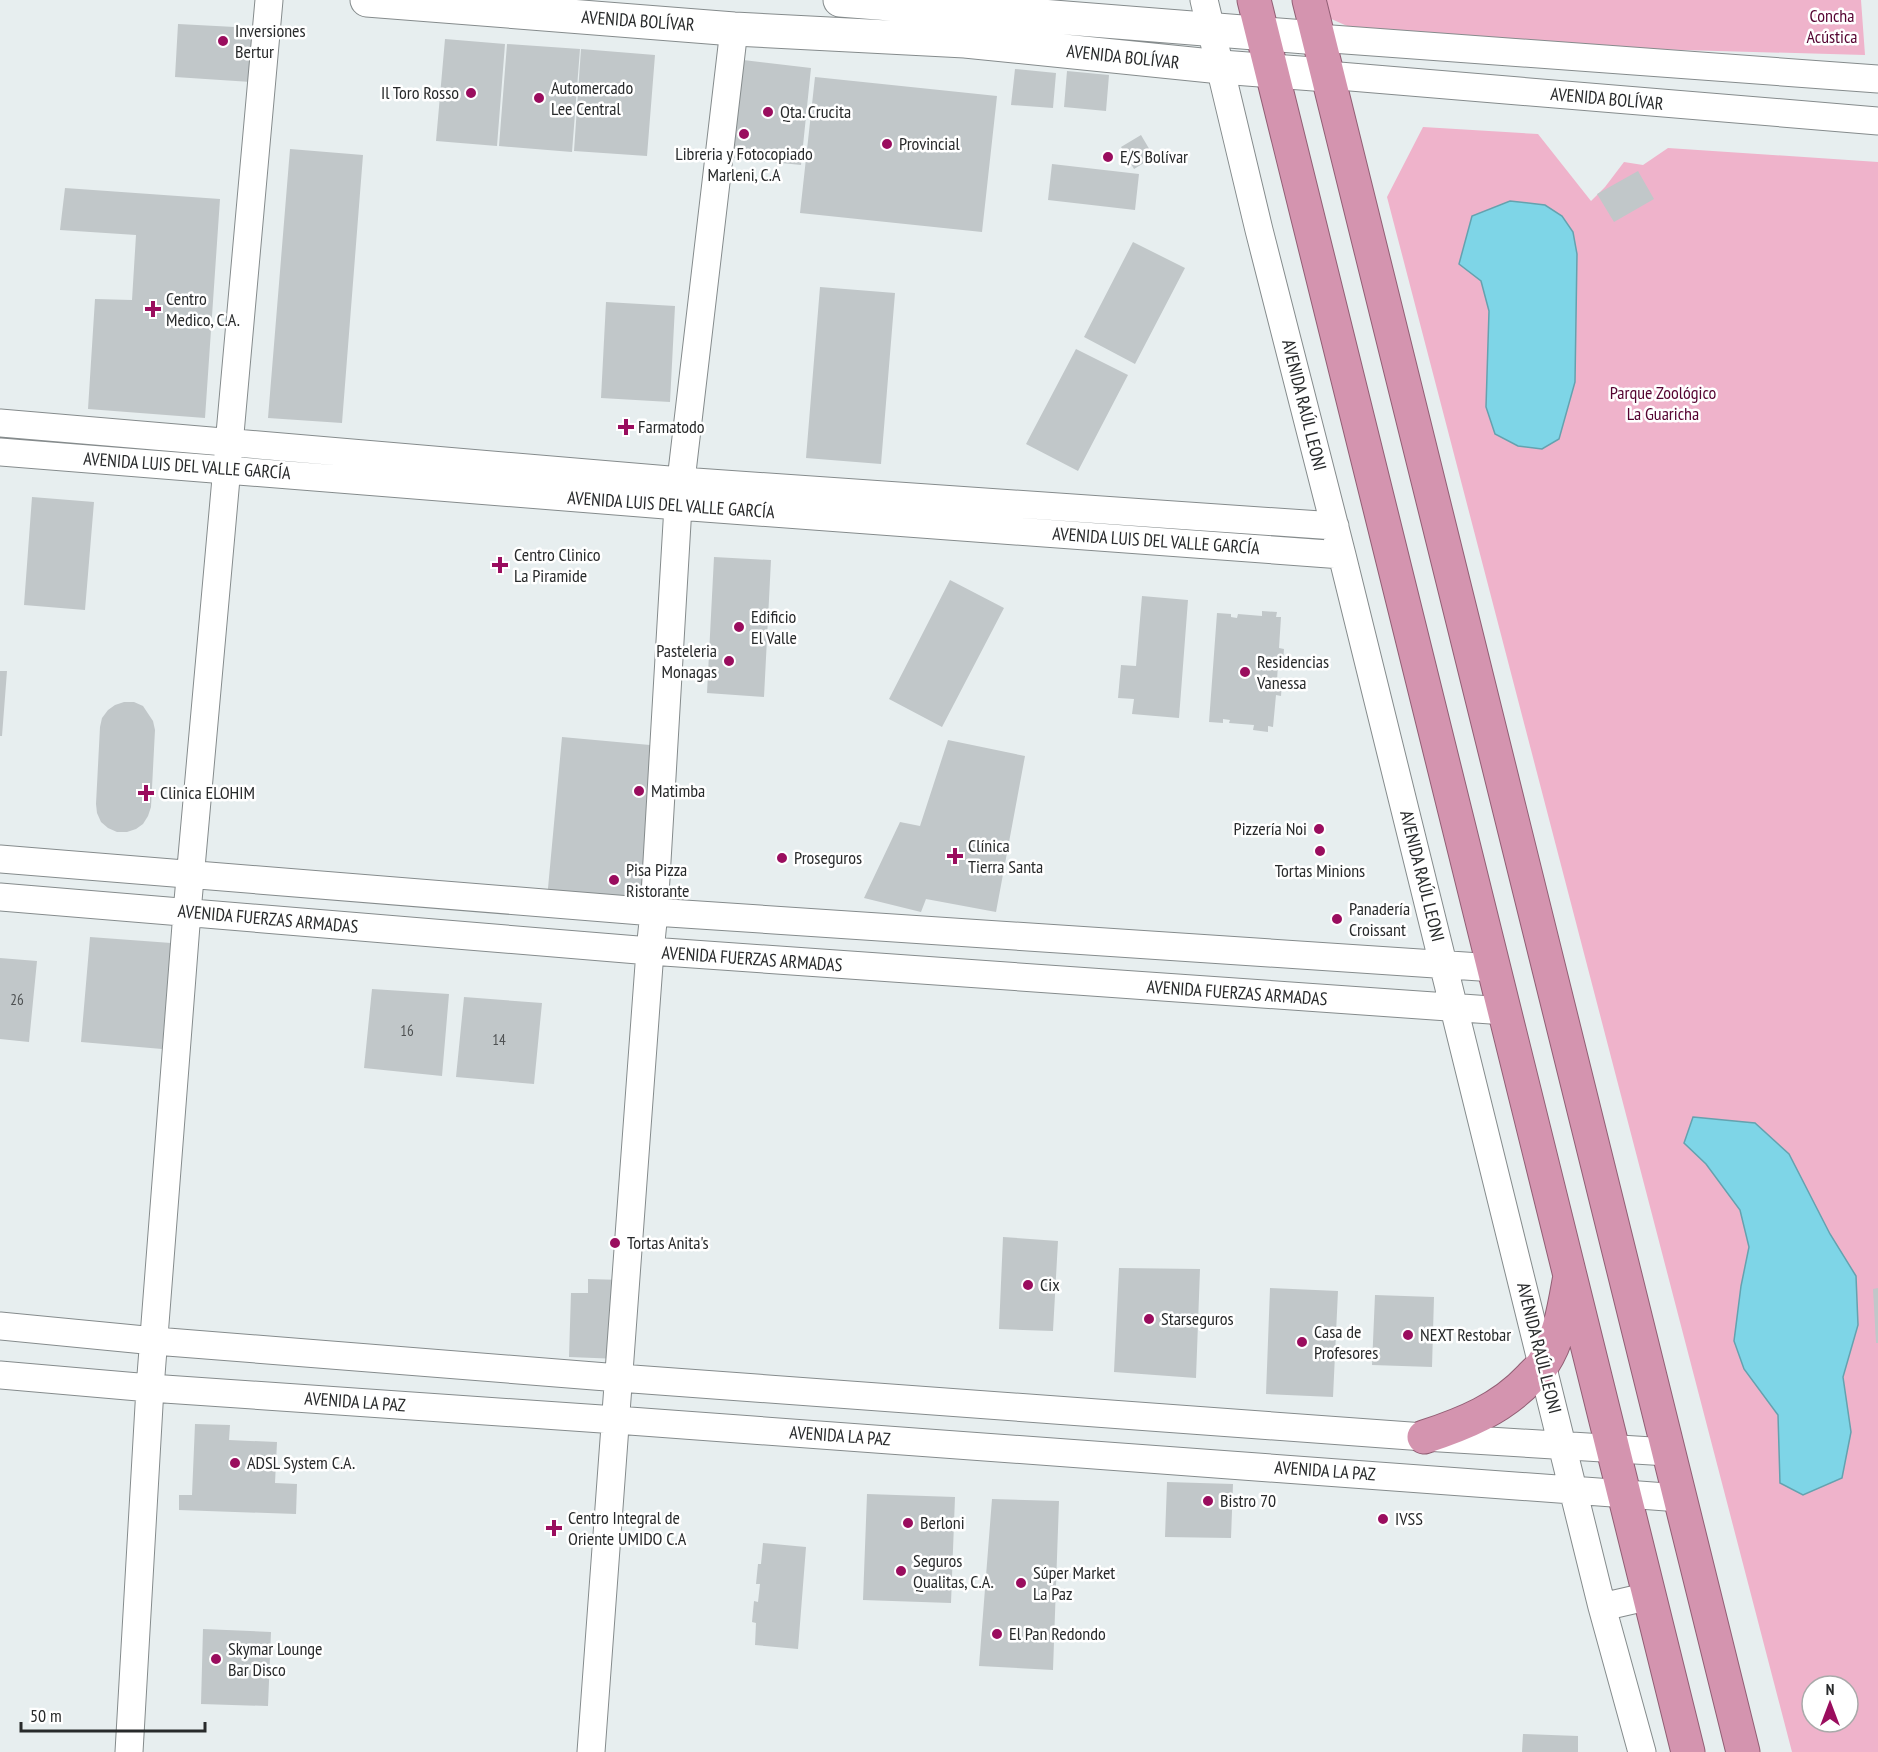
<svg xmlns="http://www.w3.org/2000/svg" width="1878" height="1752" font-family="'PT Sans Narrow',sans-serif">
  <style>
    .green { fill: #efb3cb; fill-rule: evenodd }
    .water { fill: #7ed5e7; stroke: #64a2af; stroke-width: 1.5 }
    .building { fill: #c1c7c9 }
    .lines { fill: none; stroke-linecap: round; stroke-linejoin: round }
    .minor-casing { stroke: #858b8c; stroke-width: 29 }
    .tertiary-casing { stroke: #858b8c; stroke-width: 35 }
    .trunk-casing { stroke: #915e74; stroke-width: 35 }
    .minor { stroke: #fff; stroke-width: 27 }
    .tertiary { stroke: #fff; stroke-width: 33 }
    .trunk { stroke: #d494af; stroke-width: 33 }
    .poi-dot { fill: #9a0d5e; stroke: #fff; stroke-width: 2 }
    .labels { text-anchor: middle; stroke-width: 5; stroke-linejoin: round; paint-order: stroke }
    .number-label { font-size: 15px; fill: #4e5152 }
    .park-label { font-size: 18px; fill: #550331; stroke: #fff }
    .street-label { font-size: 18px; fill: #282a2b; stroke: #fff }
    .poi-label { font-size: 18px; fill: #282a2b; stroke: #fff; text-anchor: start }
  </style>
  <rect width="100%" height="100%" fill="#e7eeef"/>
  <path class="green" d="M1317,0h544l4,55 -255,-7 -256,-19 -25,-11z
    M1423,127l115,7 53,67 14,-14 19,-25 19,3 25,-17 210,14v1590h-86l-405,-1555zM1812,1686h36v36h-36z"/>
  <path class="water" d="M1510,201l35,4 17,11 11,16 4,22 -2,128 -16,57 -17,10 -24,-3 -23,-12 -9,-27 3,-96 -8,-30 -22,-17 13,-48z
    M1693,1117l62,6 34,31 41,80 26,42 2,49 -15,52 8,55 -9,46 -39,17 -23,-12 -2,-68 -34,-46 -10,-28 7,-55 8,-39 -9,-37 -34,-46 -22,-21z"/>
  <path class="building" d="M178,24l76,4 -3,54 -76,-5z
    M445,39l60,5 -8,102 -61,-5z
    M507,44l73,5 -8,103 -73,-6z
    M581,49l74,6 -8,101 -73,-5z
    M735,59l76,9 -10,97 -77,-8z
    M1015,69l41,4 -3,35 -42,-3z
    M1067,71l42,4 -3,36 -42,-4z
    M815,77l182,19 -15,136 -182,-19z
    M1141,135l13,22 -20,12 -13,-22z
    M290,149l73,6 -21,268 -74,-5z
    M1052,164l87,10 -4,36 -87,-10z
    M1638,171l16,28 -40,23 -17,-28z
    M65,188l155,11 -15,219 -117,-9 7,-110 37,1 4,-65 -76,-5z
    M1133,242l52,26 -50,96 -51,-27z
    M820,287l75,6 -14,171 -75,-6z
    M606,302l69,4 -5,96 -69,-4z
    M1076,349l52,26 -50,96 -52,-27z
    M32,497l62,5 -9,108 -61,-5z
    M714,557l57,3 -7,137 -57,-4z
    M950,580l54,28 -62,119 -53,-28z
    M1142,596l46,4 -9,118 -47,-4 2,-15 -16,-1 3,-33 15,1z
    M1262,611l15,1 -1,5h5l-2,31 5,1 -1,13h-5l-1,20h5l-1,14 -5,-1 -3,32 -5,-1v6l-15,-2 1,-5 -25,-2 1,-3 -7,-1v4l-14,-1 8,-109 14,1v3l6,1 1,-4 24,2z
    M0,671h7l-5,65h-2z
    M124,702h10l9,4 10,15 2,9 -4,77 -3,9 -5,8 -7,5 -9,3h-10l-9,-4 -7,-6 -4,-9 -1,-9 4,-77 2,-9 6,-8 7,-5z
    M562,737l99,9 -16,162 -98,-9z
    M948,740l77,16 -29,156 -70,-13 -5,13 -57,-14 36,-76 20,4z
    M90,937l81,6 -9,106 -81,-7z
    M0,958l37,3 -8,81 -29,-3z
    M372,989l77,5 -7,82 -78,-8z
    M464,997l78,6 -8,81 -78,-7z
    M1003,1237l55,4 -5,90 -54,-2z
    M1119,1268l81,1 -4,109 -82,-6z
    M588,1279l35,1 -3,79 -51,-2 2,-64h17z
    M1270,1288l68,3 -5,106 -67,-3z
    M1878,1288v55h-2l-3,-54z
    M1375,1295l59,2 -2,70 -60,-2z
    M195,1424l35,1 -1,15 48,2 -2,41 22,1 -1,30 -117,-4v-15h13z
    M1167,1482l66,2 -2,54 -66,-1z
    M867,1494l88,3 -4,106 -88,-3z
    M992,1499l67,2 -6,169 -74,-4z
    M763,1543l43,4 -8,102 -43,-4 1,-22 -4,-1 2,-21 4,1 2,-18h-4l2,-20h3z
    M203,1629l68,3 -3,74 -67,-2z
    M1523,1734l55,2v16h-56z"/>
  <g class="lines">
    <g class="minor-casing">
      <path id="minor" d="M1204,0l55,230 83,325 260,1052 40,145
        M1318,38l560,41
        M1327,75l551,46
        M0,423l681,58 654,45
        M0,452l678,54 664,49
        M0,859l654,53 841,56
        M0,897l650,54 855,60
        M0,1326l155,15 464,37 805,59 244,15
        M0,1375l150,13 466,32 1064,78
        M1602,1607l48,-11
        M129,1752l21,-364 37,-476 82,-912
        M591,1752l59,-801 4,-39 24,-406 56,-477"/>
    </g>
    <g class="tertiary-casing">
      <path id="tertiary" d="M367,0l367,29 231,12 256,26 106,8
        M840,0l478,38"/>
    </g>
    <g class="trunk-casing">
      <path id="trunk" d="M1254,0l434,1752
        M1309,0l434,1752
        M1424,1437c40,-13 77,-28 106,-59 4,-5 10,-9 13,-14 16,-24 21,-55 26,-83"/>
    </g>
    <use href="#minor" class="minor"/>
    <use href="#tertiary" class="tertiary"/>
    <use href="#trunk" class="trunk"/>
  </g>
  <g class="poi-dot">
    <circle cx="223" cy="41" r="6"/>
    <circle cx="471" cy="93" r="6"/>
    <circle cx="539" cy="98" r="6"/>
    <circle cx="768" cy="112" r="6"/>
    <circle cx="744" cy="134" r="6"/>
    <circle cx="887" cy="144" r="6"/>
    <circle cx="1108" cy="157" r="6"/>
    <path d="M150 300h6v6h6v6h-6v6h-6v-6h-6v-6h6z"/>
    <path d="M623 418h6v6h6v6h-6v6h-6v-6h-6v-6h6z"/>
    <path d="M497 556h6v6h6v6h-6v6h-6v-6h-6v-6h6z"/>
    <circle cx="739" cy="627" r="6"/>
    <circle cx="729" cy="661" r="6"/>
    <circle cx="1245" cy="672" r="6"/>
    <circle cx="639" cy="791" r="6"/>
    <path d="M143 784h6v6h6v6h-6v6h-6v-6h-6v-6h6z"/>
    <circle cx="1319" cy="829" r="6"/>
    <circle cx="1320" cy="851" r="6"/>
    <path d="M952 847h6v6h6v6h-6v6h-6v-6h-6v-6h6z"/>
    <circle cx="782" cy="858" r="6"/>
    <circle cx="614" cy="880" r="6"/>
    <circle cx="1337" cy="919" r="6"/>
    <circle cx="615" cy="1243" r="6"/>
    <circle cx="1028" cy="1285" r="6"/>
    <circle cx="1149" cy="1319" r="6"/>
    <circle cx="1408" cy="1335" r="6"/>
    <circle cx="1302" cy="1342" r="6"/>
    <circle cx="235" cy="1463" r="6"/>
    <circle cx="1208" cy="1501" r="6"/>
    <circle cx="1383" cy="1519" r="6"/>
    <circle cx="908" cy="1523" r="6"/>
    <path d="M551 1519h6v6h6v6h-6v6h-6v-6h-6v-6h6z"/>
    <circle cx="901" cy="1571" r="6"/>
    <circle cx="1021" cy="1583" r="6"/>
    <circle cx="997" cy="1634" r="6"/>
    <circle cx="216" cy="1659" r="6"/>
  </g>
  <g class="labels">
    <g class="number-label">
      <text x="17" y="1005">26</text>
      <text x="407" y="1036">16</text>
      <text x="499" y="1045">14</text>
    </g>
    <g class="park-label">
      <text x="1832" y="22">Concha<tspan x="1832" dy="21">Acústica</tspan></text>
      <text x="1663" y="399">Parque Zoológico<tspan x="1663" dy="21">La Guaricha</tspan></text>
    </g>
    <g class="street-label">
      <text transform="translate(638 21) rotate(4)" y="6">AVENIDA BOLÍVAR</text>
      <text transform="translate(1123 57) rotate(6)" y="6">AVENIDA BOLÍVAR</text>
      <text transform="translate(1607 99) rotate(5)" y="6">AVENIDA BOLÍVAR</text>
      <text transform="translate(1304 405) rotate(76)" y="6">AVENIDA RAÚL LEONI</text>
      <text transform="translate(187 466) rotate(4)" y="6">AVENIDA LUIS DEL VALLE GARCÍA</text>
      <text transform="translate(671 505) rotate(4)" y="6">AVENIDA LUIS DEL VALLE GARCÍA</text>
      <text transform="translate(1156 541) rotate(4)" y="6">AVENIDA LUIS DEL VALLE GARCÍA</text>
      <text transform="translate(1422 876) rotate(76)" y="6">AVENIDA RAÚL LEONI</text>
      <text transform="translate(268 919) rotate(5)" y="6">AVENIDA FUERZAS ARMADAS</text>
      <text transform="translate(752 959) rotate(4)" y="6">AVENIDA FUERZAS ARMADAS</text>
      <text transform="translate(1237 993) rotate(4)" y="6">AVENIDA FUERZAS ARMADAS</text>
      <text transform="translate(1539 1348) rotate(76)" y="6">AVENIDA RAÚL LEONI</text>
      <text transform="translate(355 1402) rotate(4)" y="6">AVENIDA LA PAZ</text>
      <text transform="translate(840 1436) rotate(4)" y="6">AVENIDA LA PAZ</text>
      <text transform="translate(1325 1471) rotate(4)" y="6">AVENIDA LA PAZ</text>
    </g>
    <g class="poi-label">
      <text x="235" y="37">Inversiones<tspan x="235" dy="21">Bertur</tspan></text>
      <text x="551" y="94">Automercado<tspan x="551" dy="21">Lee Central</tspan></text>
      <text x="459" y="99" text-anchor="end">Il Toro Rosso</text>
      <text x="780" y="118">Qta. Crucita</text>
      <text x="899" y="150">Provincial</text>
      <text x="744" y="160" text-anchor="middle">Libreria y Fotocopiado<tspan x="744" dy="21">Marleni, C.A</tspan></text>
      <text x="1120" y="163">E/S Bolívar</text>
      <text x="166" y="305">Centro<tspan x="166" dy="21">Medico, C.A.</tspan></text>
      <text x="638" y="433">Farmatodo</text>
      <text x="514" y="561">Centro Clinico<tspan x="514" dy="21">La Piramide</tspan></text>
      <text x="751" y="623">Edificio<tspan x="751" dy="21">El Valle</tspan></text>
      <text x="717" y="657" text-anchor="end">Pasteleria<tspan x="717" dy="21">Monagas</tspan></text>
      <text x="1257" y="668">Residencias<tspan x="1257" dy="21">Vanessa</tspan></text>
      <text x="651" y="797">Matimba</text>
      <text x="160" y="799">Clinica ELOHIM</text>
      <text x="1307" y="835" text-anchor="end">Pizzería Noi</text>
      <text x="968" y="852">Clínica<tspan x="968" dy="21">Tierra Santa</tspan></text>
      <text x="794" y="864">Proseguros</text>
      <text x="626" y="876">Pisa Pizza<tspan x="626" dy="21">Ristorante</tspan></text>
      <text x="1320" y="877" text-anchor="middle">Tortas Minions</text>
      <text x="1349" y="915">Panadería<tspan x="1349" dy="21">Croissant</tspan></text>
      <text x="627" y="1249">Tortas Anita's</text>
      <text x="1040" y="1291">Cix</text>
      <text x="1161" y="1325">Starseguros</text>
      <text x="1314" y="1338">Casa de<tspan x="1314" dy="21">Profesores</tspan></text>
      <text x="1420" y="1341">NEXT Restobar</text>
      <text x="247" y="1469">ADSL System C.A.</text>
      <text x="1220" y="1507">Bistro 70</text>
      <text x="568" y="1524">Centro Integral de<tspan x="568" dy="21">Oriente UMIDO C.A</tspan></text>
      <text x="1395" y="1525">IVSS</text>
      <text x="920" y="1529">Berloni</text>
      <text x="913" y="1567">Seguros<tspan x="913" dy="21">Qualitas, C.A.</tspan></text>
      <text x="1033" y="1579">Súper Market<tspan x="1033" dy="21">La Paz</tspan></text>
      <text x="1009" y="1640">El Pan Redondo</text>
      <text x="228" y="1655">Skymar Lounge<tspan x="228" dy="21">Bar Disco</tspan></text>
    </g>
  </g>
  <g transform="translate(1830 1704)"><circle r="28" fill="#ffffff" stroke="#a9aaaa" stroke-width="1.5"/>
  <path d="M0-4.5L10 22L0 15L-10 22Z" fill="#9a0d5e"/>
  <text y="-9" font-size="16" font-weight="bold" text-anchor="middle" fill="#282a2b">N</text>
  </g>
  <path d="M21 1722v9h184v-9" fill="none" stroke="#282a2b" stroke-width="3"/>
  <text x="30" y="1722" font-size="18" fill="#282a2b" stroke="#ffffff" stroke-width="4.5" paint-order="stroke">50 m</text>
</svg>
